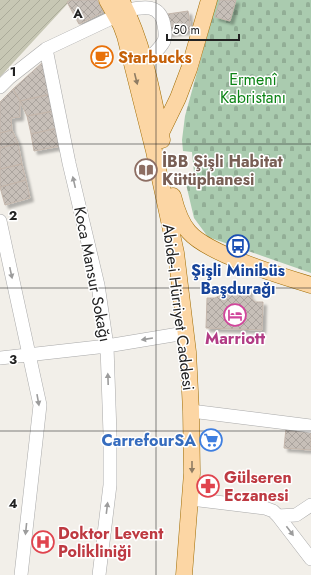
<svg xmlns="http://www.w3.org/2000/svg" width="311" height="575" font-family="Jost,sans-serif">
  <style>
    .construction { fill: url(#construction-furrows) }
    .cemetery { fill: url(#cemetery-stones) }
    .building { fill: url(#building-cross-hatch); stroke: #c4b6ab; filter: url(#shadow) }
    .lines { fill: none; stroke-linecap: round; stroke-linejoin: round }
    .minor-casing { stroke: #a9a9a9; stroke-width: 14 }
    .major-casing { stroke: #a06b00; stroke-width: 17 }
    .minor { stroke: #fff; stroke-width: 13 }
    .major { stroke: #fcd6a4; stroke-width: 16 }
    .oneway { fill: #8f7c63 }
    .oneway2 { fill: #9c9c9c }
    .grid { fill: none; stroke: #222; stroke-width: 1; stroke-opacity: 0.55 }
    .labels { text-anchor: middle; stroke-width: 3; stroke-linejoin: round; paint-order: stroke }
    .food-label { font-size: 16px; font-weight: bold; fill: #c56008; stroke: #fff; text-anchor: start }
    .park-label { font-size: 16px; fill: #0c8416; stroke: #fff }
    .education-label { font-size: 16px; font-weight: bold; fill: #785e54; stroke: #fff; text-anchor: start }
    .transit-label { font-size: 16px; font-weight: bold; fill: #164399; stroke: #fff }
    .street-label { font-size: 16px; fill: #222; stroke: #fff }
    .hotel-label { font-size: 16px; font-weight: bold; fill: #b23c85; stroke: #fff }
    .shop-label { font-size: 16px; font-weight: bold; fill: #366cbe; stroke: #fff; text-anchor: end }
    .health-label { font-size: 16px; font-weight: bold; fill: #be3a42; stroke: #fff; text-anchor: start }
    .grid-label { font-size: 13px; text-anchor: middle; font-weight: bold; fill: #222; stroke: #fff; stroke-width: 3; stroke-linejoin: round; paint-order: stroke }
  </style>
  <defs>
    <pattern id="construction-furrows" width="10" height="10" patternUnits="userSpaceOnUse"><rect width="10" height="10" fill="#c7c7b4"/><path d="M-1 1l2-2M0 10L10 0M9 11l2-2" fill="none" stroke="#abab9a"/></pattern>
    <pattern id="cemetery-stones" width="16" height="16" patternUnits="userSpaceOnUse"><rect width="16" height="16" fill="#aacbaf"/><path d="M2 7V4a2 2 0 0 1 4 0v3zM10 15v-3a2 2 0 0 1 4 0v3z" fill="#92ae96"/></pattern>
    <pattern id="building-cross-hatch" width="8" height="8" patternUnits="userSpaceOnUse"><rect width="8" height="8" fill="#c7bfb8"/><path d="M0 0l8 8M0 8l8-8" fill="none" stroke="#aba49e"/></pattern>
    <filter id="shadow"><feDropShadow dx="3.5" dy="3.5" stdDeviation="1" flood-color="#0004"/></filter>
  </defs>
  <rect width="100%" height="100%" fill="#f2efe9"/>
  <path class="construction" d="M0,0h71l-71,77z"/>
  <path class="cemetery" d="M217,0h94v273l-103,-36 -14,-19 -8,-34 9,-1 -3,-31 -9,-1 -1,-11 3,-24z"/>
  <path class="building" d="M71,0h26l6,12 -24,12 -12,-22z
    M220,0h16l-6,21 -15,-4z
    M188,11l3,19 -27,4 -3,-19z
    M43,62l8,32 -31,7 -7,-12z
    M13,89l7,12v16l-9,1 1,12 -12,3v-31z
    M51,94l3,17 -27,5 -7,-15z
    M54,111l4,17 -27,6 -4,-18z
    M58,128l3,18 -27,5 -3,-17z
    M12,130l6,13 -18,5v-15z
    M18,143l4,21 -22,5v-21z
    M22,164l4,16 -26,7v-18z
    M26,180l4,18 -25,7 -5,-18z
    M224,288l25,1v6l6,7h8l-1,28 -56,-2 1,-30h8l9,-5z
    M286,428l25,2v20l-27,-2z"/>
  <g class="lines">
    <g class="minor-casing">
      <path id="minor" d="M127,10c16,-3 33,-7 37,15 1,5 2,11 0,16 -4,8 -13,15 -19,22
        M46,49l23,114 29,122 9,61 3,88v51l-11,90
        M0,87l9,-9 37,-29 70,-33
        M0,221l40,184 -19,170
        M0,358l107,-12 78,-13
        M191,411l120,15
        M191,499l74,9 8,3 5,5 33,43
        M278,516l18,-1 15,-10"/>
    </g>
    <g class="major-casing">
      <path id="major" d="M107,0l14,25 4,11 29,115 22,102 12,99 3,59 1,62 -8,102
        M121,0c23,44 31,92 41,140
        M159,137l19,-39 11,-29 20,-69
        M173,196c3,12 7,26 16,36 19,22 92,44 122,53"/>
    </g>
    <use href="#minor" class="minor"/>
    <use href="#major" class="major"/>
  </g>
  <defs><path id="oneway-solid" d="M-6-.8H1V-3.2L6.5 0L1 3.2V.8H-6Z"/></defs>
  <g class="oneway">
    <use href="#oneway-solid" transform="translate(136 79) rotate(76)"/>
    <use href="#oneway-solid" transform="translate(192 467) rotate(90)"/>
  </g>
  <g class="oneway2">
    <use href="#oneway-solid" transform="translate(74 182) rotate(-103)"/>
    <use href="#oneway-solid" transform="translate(11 273) rotate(78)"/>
    <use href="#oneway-solid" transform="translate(147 339) rotate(171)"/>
    <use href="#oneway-solid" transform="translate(108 379) rotate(-92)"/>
    <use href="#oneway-solid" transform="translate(38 400) rotate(80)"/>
    <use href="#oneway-solid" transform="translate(107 508) rotate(-83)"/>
    <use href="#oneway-solid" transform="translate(26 529) rotate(96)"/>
    <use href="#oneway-solid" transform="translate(290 531) rotate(53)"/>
  </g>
  <path class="grid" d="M156,0v575M0,144h311M0,288h311M0,431h311"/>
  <defs>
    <g id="cafe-ring" transform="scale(1.15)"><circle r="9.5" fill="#fff" stroke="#e8710a" stroke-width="1.5"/><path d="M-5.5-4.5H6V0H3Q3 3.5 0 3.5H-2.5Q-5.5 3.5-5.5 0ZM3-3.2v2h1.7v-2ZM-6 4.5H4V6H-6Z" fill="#e8710a"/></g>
    <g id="library-ring" transform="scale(1.15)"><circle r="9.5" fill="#fff" stroke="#8d6e63" stroke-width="1.5"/><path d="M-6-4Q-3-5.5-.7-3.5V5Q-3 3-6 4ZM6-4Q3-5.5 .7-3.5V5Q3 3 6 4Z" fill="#8d6e63"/></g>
    <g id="bus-ring" transform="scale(1.15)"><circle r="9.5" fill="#fff" stroke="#1a4fb4" stroke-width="1.5"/><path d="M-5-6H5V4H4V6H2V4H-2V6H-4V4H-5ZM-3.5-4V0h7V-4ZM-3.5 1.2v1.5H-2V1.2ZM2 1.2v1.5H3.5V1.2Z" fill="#1a4fb4"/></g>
    <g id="hotel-ring" transform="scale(1.15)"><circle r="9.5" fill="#fff" stroke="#d1479c" stroke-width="1.5"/><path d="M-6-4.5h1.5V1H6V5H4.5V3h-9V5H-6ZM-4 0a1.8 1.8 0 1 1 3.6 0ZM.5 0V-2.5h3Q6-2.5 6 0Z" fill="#d1479c"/></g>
    <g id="supermarket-ring" transform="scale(1.15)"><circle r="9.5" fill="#fff" stroke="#3f7fe0" stroke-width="1.5"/><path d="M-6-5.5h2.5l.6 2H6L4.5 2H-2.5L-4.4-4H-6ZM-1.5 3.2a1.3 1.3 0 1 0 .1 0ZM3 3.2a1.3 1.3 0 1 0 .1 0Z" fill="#3f7fe0"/></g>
    <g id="pharmacy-ring" transform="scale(1.15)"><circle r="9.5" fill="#fff" stroke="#e0444e" stroke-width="1.5"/><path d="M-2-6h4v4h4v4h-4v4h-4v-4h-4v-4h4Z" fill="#e0444e"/></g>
    <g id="hospital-ring" transform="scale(1.15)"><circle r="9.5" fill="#fff" stroke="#e0444e" stroke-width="1.5"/><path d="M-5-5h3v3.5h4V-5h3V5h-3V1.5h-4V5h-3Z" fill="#e0444e"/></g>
  </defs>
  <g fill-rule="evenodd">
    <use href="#cafe-ring" x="102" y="57"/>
    <use href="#library-ring" x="146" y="170"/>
    <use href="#bus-ring" x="238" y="246"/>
    <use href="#hotel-ring" x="235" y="315"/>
    <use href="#supermarket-ring" x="211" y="440"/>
    <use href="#pharmacy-ring" x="208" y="486"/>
    <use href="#hospital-ring" x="43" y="542"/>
  </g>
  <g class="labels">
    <g class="food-label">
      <text x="118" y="63">Starbucks</text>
    </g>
    <g class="park-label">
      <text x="253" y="85">Ermenî<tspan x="253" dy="18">Kabristanı</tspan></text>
    </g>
    <g class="education-label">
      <text x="162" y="167">İBB Şişli Habitat<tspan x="162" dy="18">Kütüphanesi</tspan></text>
    </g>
    <g class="transit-label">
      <text x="238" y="276">Şişli Minibüs<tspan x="238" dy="18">Başdurağı</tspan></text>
    </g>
    <g class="street-label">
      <text transform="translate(93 274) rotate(79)" y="6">Koca Mansur Sokağı</text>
      <text transform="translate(179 307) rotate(83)" y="6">Abide-i Hürriyet Caddesi</text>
    </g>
    <g class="hotel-label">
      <text x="235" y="344">Marriott</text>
    </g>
    <g class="shop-label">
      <text x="196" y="446">CarrefourSA</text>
    </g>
    <g class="health-label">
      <text x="224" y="483">Gülseren<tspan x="224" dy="18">Eczanesi</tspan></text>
      <text x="58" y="539">Doktor Levent<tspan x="58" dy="18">Polikliniği</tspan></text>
    </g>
  </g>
  <g class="grid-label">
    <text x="78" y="18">A</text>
    <text x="13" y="76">1</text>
    <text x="13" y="220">2</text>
    <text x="13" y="364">3</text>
    <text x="13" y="508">4</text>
  </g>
  <path d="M167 34v6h72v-6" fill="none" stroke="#222222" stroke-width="2"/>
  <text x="173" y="34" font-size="12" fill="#222222" stroke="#ffffff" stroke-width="3" paint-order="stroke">50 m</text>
</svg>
